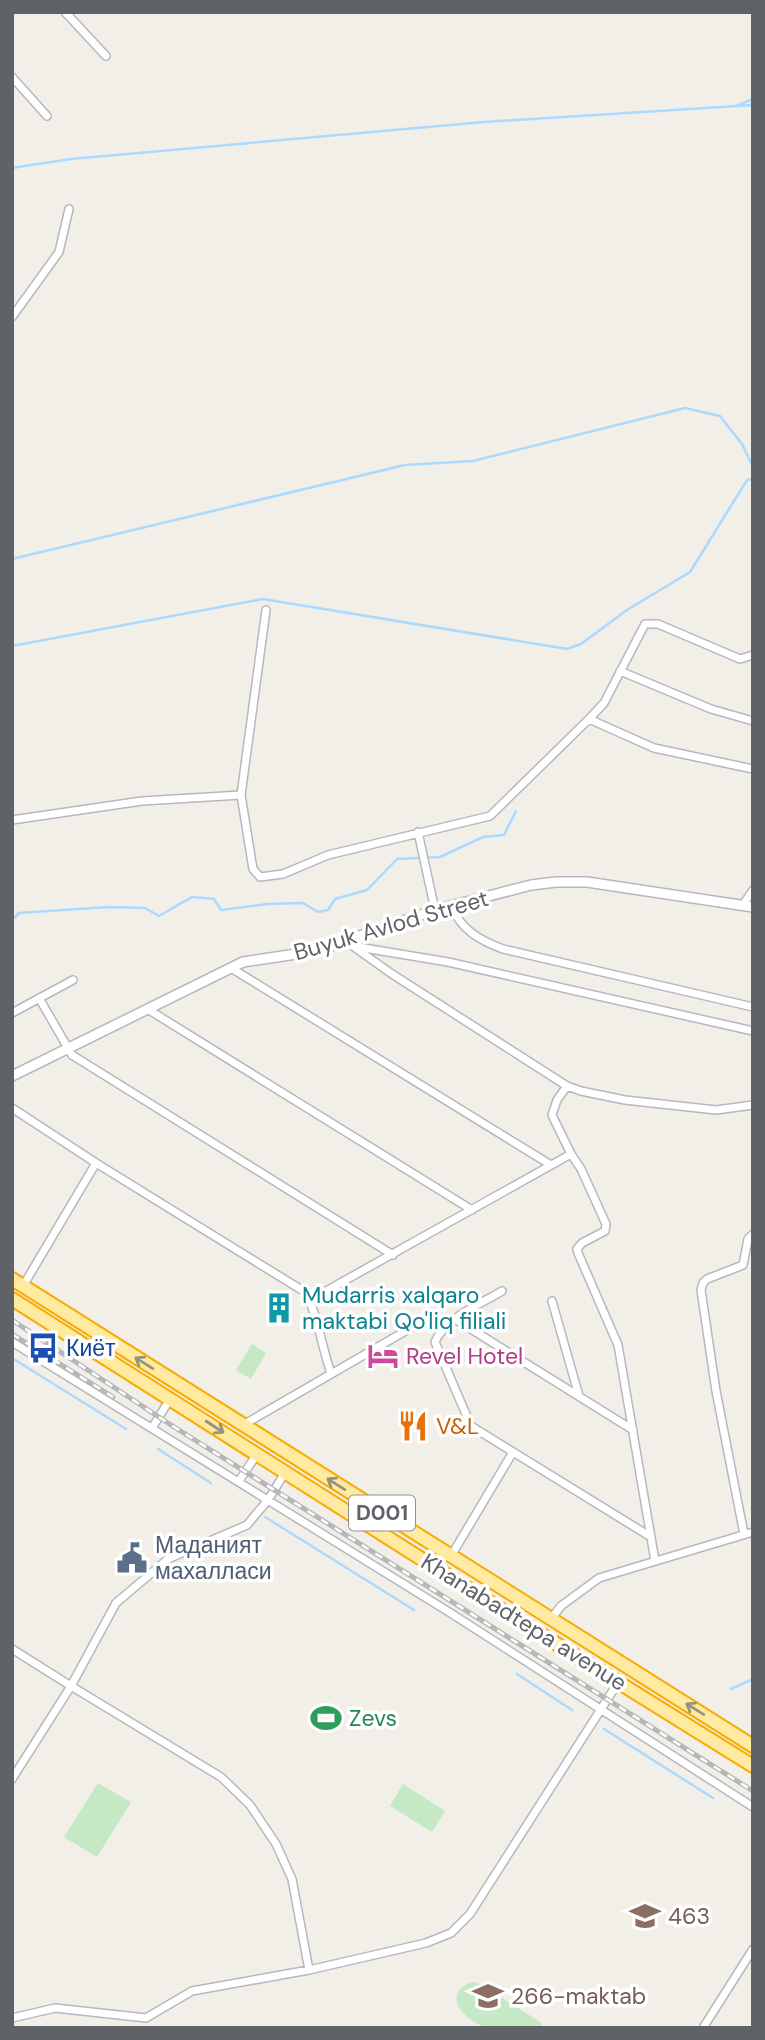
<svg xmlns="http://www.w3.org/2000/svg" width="765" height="2040" font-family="'DM Sans',sans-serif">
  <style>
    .green { fill: #c5e8c5 }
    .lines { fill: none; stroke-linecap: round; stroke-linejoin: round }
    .stream { stroke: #aadaff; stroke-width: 2.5 }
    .minor-casing { stroke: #b5b8bc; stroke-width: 10 }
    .tertiary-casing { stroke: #b5b8bc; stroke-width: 12 }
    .trunk-casing { stroke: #f9ab00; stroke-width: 16 }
    .minor { stroke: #fff; stroke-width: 7 }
    .tertiary { stroke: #fff; stroke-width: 9 }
    .trunk { stroke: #feeaa1; stroke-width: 12 }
    .rail-casing { stroke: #b6b7b8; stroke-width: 5 }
    .rail { stroke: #fff; stroke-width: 2.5; stroke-dasharray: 8; stroke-linecap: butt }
    .oneway { stroke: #97927c }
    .labels { text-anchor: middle; stroke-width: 7; stroke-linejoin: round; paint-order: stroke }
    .shield { fill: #fff; stroke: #8f9295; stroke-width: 2 }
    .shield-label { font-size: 21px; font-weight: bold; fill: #5f6368 }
    .street-label { font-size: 23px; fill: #5f6368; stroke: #fff }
    .culture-label { font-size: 23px; fill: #0d838f; stroke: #fff; text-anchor: start }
    .transit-label { font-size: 23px; fill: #164399; stroke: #fff; text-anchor: start }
    .hotel-label { font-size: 23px; fill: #b23c85; stroke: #fff; text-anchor: start }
    .food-label { font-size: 23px; fill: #c56008; stroke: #fff; text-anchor: start }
    .service-label { font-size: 23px; fill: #4e5e75; stroke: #fff; text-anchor: start }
    .leisure-label { font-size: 23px; fill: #27864d; stroke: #fff; text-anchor: start }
    .education-label { font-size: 23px; fill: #785e54; stroke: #fff; text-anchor: start }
  </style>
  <rect width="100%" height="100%" fill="#f1efe8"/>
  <path class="green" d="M252,1344l14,9 -15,26 -15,-9z
    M98,1783l33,19 -34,55 -33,-20z
    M403,1784l42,27 -13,21 -42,-26z
    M474,1982l6,2 60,38 4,6c-17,0 -38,3 -55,0 -12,-2 -36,-18 -32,-33 3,-8 9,-11 17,-13z"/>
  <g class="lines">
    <path class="stream" d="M736,106l17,-7
      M12,168l59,-9 413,-37 269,-17
      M12,559l393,-94 68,-4 212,-53 35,8 22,28 11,23
      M12,646l251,-47 304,50 14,-5 46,-34 63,-38 57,-92 6,-1
      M12,920l7,-7 89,-6 37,1 14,8 33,-19 22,2 7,11 47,-6 35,-1 15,9 10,-2 7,-11 32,-9 30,-31 43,-2 43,-20 21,-2 12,-24
      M12,1358l114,71
      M158,1449l53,34
      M265,1517l149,93
      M517,1674l55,36
      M731,1689l22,-10
      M604,1729l109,69"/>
    <g class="minor-casing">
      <path id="minor" d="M65,12l41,44
        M12,77l35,39
        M12,317l47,-65 10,-43
        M266,610l-25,185 12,74 7,8 23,-3 45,-19 162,-39 99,-97 65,29 99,21
        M620,671l91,38 42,12
        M589,719l15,-16 41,-79h13l82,35 13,-4
        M12,820l130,-19 99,-6
        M418,832l17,78
        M451,905c10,25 28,35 52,44l250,58
        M742,906l11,-16
        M354,947l38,27 175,112 14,5 44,9 91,10 37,-5
        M358,947l90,15 305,69
        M231,968l320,197
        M39,998l33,57 321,200
        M149,1010l323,200
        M12,1013l61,-33
        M567,1086l-10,14 -5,15 19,39 10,15 25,55 -1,7 -23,12 -5,6 1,4 40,92 37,216
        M12,1108l84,55 209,129c11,16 18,60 26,81
        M23,1286l73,-123
        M502,1291c-21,13 -57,27 -67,51l36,84 180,111
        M310,1300l261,-146
        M552,1301l27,95
        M455,1319l178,111
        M12,1342l437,270 304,195
        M243,1425l178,-103
        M152,1428l18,-29
        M286,1471l-18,29 -21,25 -79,34 -52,44 -45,83 150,91 29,28 26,39 16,35 17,91
        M239,1481l18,-27
        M744,1534l-28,-143 -15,-101 2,-7 4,-4 36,-14 5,-26 5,-5
        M451,1556l62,-104
        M551,1619l10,-13 38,-28 154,-46
        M12,1649l59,37 -59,93
        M12,2018l43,-10 91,10 46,-27 117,-21 117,-27 25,-10 19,-19 149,-233
        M703,2028l50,-79"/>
    </g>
    <g class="tertiary-casing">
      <path id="tertiary" d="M12,1076l231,-114 73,-11 119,-41 96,-25 25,-3h31l166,25"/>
    </g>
    <g class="trunk-casing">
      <path id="trunk" d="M12,1279l741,467
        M12,1299l482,306 259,161"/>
    </g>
    <use href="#minor" class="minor"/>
    <use href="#tertiary" class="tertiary"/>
    <use href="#trunk" class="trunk"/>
    <g class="rail-casing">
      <path id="rail" d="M12,1320l159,105 582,366
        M12,1334l101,63"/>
    </g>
    <use href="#rail" class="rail"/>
  </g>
  <defs><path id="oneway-shaft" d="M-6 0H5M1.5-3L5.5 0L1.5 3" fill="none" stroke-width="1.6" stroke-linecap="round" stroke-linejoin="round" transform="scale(1.75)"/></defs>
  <g class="oneway">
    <use href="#oneway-shaft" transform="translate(144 1363) rotate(-148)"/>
    <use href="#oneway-shaft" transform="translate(215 1427) rotate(33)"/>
    <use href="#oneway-shaft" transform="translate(336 1484) rotate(-148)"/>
    <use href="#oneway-shaft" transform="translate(695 1709) rotate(-148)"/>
  </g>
  <defs>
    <g id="building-bare" transform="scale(2.415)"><path d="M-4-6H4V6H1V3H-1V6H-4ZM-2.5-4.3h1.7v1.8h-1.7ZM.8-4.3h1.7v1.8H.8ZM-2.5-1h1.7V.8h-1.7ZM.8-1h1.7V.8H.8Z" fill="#0f9aa8" stroke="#fff" stroke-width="2.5" paint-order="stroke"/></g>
    <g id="bus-bare" transform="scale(2.415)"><path d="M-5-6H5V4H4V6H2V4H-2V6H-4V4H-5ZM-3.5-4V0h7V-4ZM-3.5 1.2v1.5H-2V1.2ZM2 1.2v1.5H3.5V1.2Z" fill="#1a4fb4" stroke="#fff" stroke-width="2.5" paint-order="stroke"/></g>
    <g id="hotel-bare" transform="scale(2.415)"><path d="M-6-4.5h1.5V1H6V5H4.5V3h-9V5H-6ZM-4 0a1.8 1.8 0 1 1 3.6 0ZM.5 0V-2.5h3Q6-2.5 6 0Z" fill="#d1479c" stroke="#fff" stroke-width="2.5" paint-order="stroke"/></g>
    <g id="restaurant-bare" transform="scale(2.415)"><path d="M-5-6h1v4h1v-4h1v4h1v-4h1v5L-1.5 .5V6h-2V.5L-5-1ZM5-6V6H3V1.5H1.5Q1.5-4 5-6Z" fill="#e8710a" stroke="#fff" stroke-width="2.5" paint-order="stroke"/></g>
    <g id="civic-bare" transform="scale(2.415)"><path d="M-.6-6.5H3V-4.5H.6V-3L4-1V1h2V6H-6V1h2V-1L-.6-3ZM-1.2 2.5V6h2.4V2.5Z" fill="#5c6f8a" stroke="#fff" stroke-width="2.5" paint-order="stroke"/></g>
    <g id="stadium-bare" transform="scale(2.415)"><path d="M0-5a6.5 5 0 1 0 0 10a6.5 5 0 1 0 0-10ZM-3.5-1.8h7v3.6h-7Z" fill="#2e9e5b" stroke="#fff" stroke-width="2.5" paint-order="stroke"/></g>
    <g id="school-bare" transform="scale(2.415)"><path d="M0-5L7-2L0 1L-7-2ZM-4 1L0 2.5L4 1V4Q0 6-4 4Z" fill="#8d6e63" stroke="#fff" stroke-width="2.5" paint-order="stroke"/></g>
  </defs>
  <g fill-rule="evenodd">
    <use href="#building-bare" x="279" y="1308"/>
    <use href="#bus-bare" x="43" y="1348"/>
    <use href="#hotel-bare" x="383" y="1356"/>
    <use href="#restaurant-bare" x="413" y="1426"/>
    <use href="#civic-bare" x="132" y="1558"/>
    <use href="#stadium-bare" x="326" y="1718"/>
    <use href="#school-bare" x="645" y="1916"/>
    <use href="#school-bare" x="488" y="1996"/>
  </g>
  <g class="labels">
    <rect class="shield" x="349" y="1495.5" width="66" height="35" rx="5"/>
    <g class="shield-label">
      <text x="382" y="1520">D001</text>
    </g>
    <g class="street-label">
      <text transform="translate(391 925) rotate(-16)" y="8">Buyuk Avlod Street</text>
      <text transform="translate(524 1622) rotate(32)" y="8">Khanabadtepa avenue</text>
    </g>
    <g class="culture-label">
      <text x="302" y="1303">Mudarris xalqaro<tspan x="302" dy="26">maktabi Qo'liq filiali</tspan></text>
    </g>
    <g class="transit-label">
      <text x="66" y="1356">Киёт</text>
    </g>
    <g class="hotel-label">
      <text x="406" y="1364">Revel Hotel</text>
    </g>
    <g class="food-label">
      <text x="436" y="1434">V&amp;L</text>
    </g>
    <g class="service-label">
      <text x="155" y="1553">Маданият<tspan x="155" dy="26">махалласи</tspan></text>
    </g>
    <g class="leisure-label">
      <text x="349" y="1726">Zevs</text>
    </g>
    <g class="education-label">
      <text x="668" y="1924">463</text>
      <text x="511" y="2004">266-maktab</text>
    </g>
  </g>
  <rect width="765" height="2040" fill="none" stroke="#5f6368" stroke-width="28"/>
</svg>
